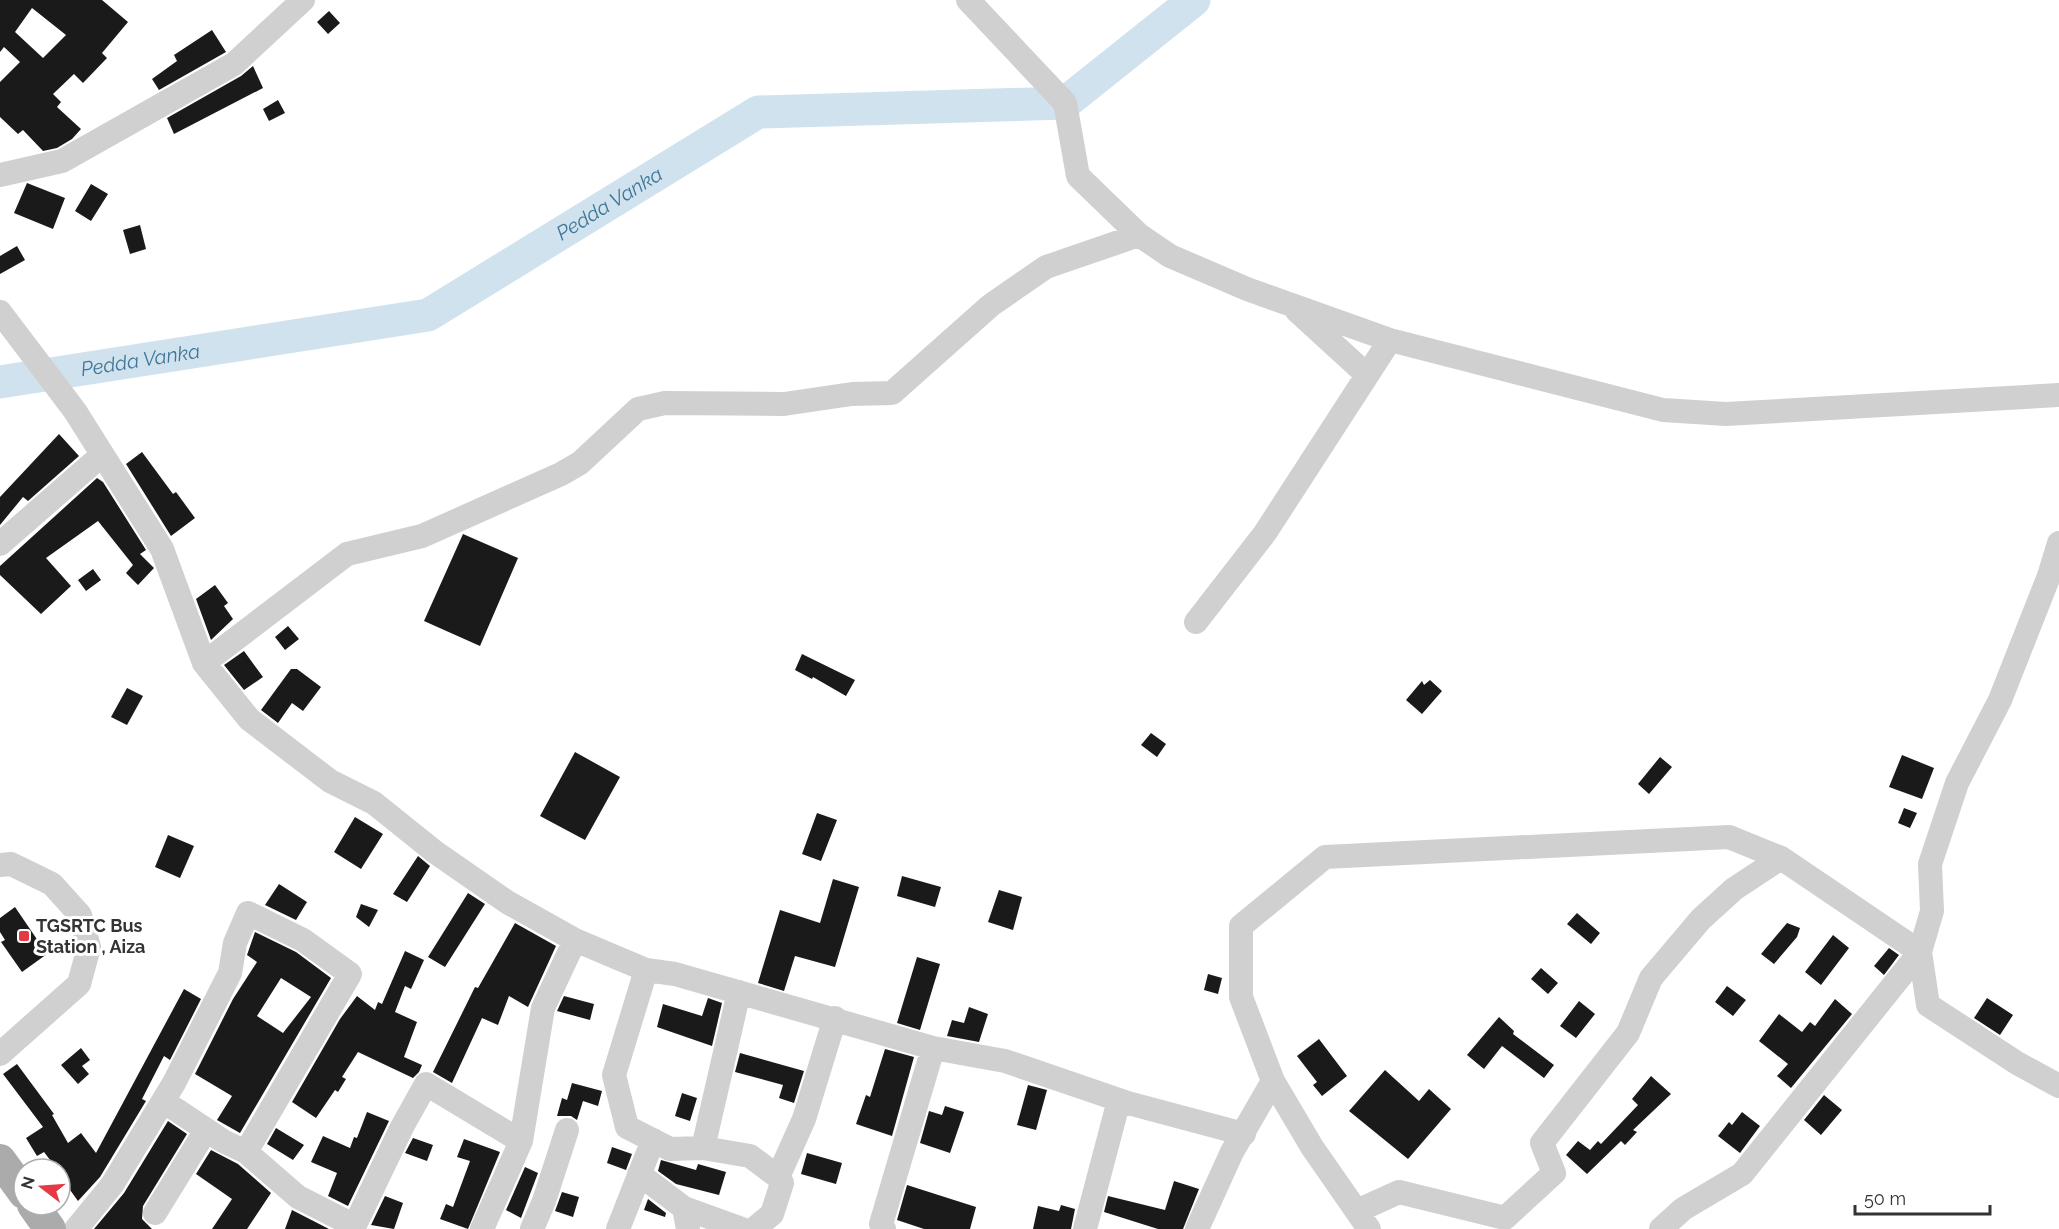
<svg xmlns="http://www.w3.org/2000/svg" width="2059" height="1229" font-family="Raleway,sans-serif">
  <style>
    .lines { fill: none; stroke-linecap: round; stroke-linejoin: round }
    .river { stroke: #cfe2ee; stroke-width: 33 }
    .building { fill: #1a1a1a; fill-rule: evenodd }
    .minor { stroke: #d0d0d0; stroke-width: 24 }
    .major { stroke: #ababab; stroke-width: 32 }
    .poi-dot { fill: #e63946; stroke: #fff; stroke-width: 2 }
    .labels { text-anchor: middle; stroke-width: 6; stroke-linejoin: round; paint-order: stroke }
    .poi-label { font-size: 18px; font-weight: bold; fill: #333; stroke: #fff; text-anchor: start }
    .water-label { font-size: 20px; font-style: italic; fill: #3f7597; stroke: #fff }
  </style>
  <rect width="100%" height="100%" fill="#fff"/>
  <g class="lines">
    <path class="river" id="s1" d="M0,382l428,-67 330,-203 307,-9 129,-103"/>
  </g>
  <path class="building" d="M0,0h102l26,22 -26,31 5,5 -24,25 -9,-9 -21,20 8,8 -4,5 24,22 -9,10 -15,9 -14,3 -20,-21 -5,4 -18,-17v-35l20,-20 -16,-15 -4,5zM32,8l34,27 -23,23 -28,-26z
    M329,11l11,12 -12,11 -11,-12z
    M212,30l14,22 -67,38 -7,-11 25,-18 -3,-6z
    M253,66l10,22 -89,46 -7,-16 74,-42z
    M278,100l7,13 -16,8 -6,-12z
    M27,183l38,15 -12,31 -39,-16z
    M91,184l17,10 -17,27 -16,-10z
    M140,225l6,24 -16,5 -7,-24z
    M17,246l8,14 -25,14v-18z
    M59,434l20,22 -51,45 -5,-4 -23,28v-28z
    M142,452l31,42 3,-2 19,26 -24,18 -45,-72z
    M97,478l6,4 43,68 -6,4 14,14 -16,17 -12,-12 7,-8 -35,-44 -52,37 25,28 -30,28 -41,-39v-9z
    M463,534l55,24 -38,88 -56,-25z
    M93,569l8,11 -15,11 -8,-11z
    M215,585l13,18 -4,3 9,13 -22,21 -15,-41z
    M288,626l11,13 -14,11 -10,-13z
    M244,651l19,26 -19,13 -20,-25z
    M802,654l53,26 -9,16 -33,-19 -1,2 -17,-9z
    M291,669h6l24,18 -18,24 -11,-8 -14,20 -17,-13z
    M1430,680l12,11 -20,23 -16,-14 16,-19 2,4z
    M127,688l16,8 -16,29 -16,-8z
    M1151,733l15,11 -9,13 -16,-12z
    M575,752l45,25 -35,63 -45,-24z
    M1902,755l32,13 -12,31 -33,-12z
    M1660,757l12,10 -23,27 -11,-10z
    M1904,808l13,5 -7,15 -12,-5z
    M817,813l20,7 -16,41 -19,-7z
    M355,817l28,17 -22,35 -27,-17z
    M168,835l26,11 -14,32 -25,-11z
    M418,856l12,10 -23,36 -14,-8z
    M902,876l39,11 -6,20 -38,-11z
    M833,879l26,8 -24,80 -40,-11 -11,35 -26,-8 22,-73 40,13z
    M279,884l28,18 -11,18 -31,-15z
    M999,890l23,7 -9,33 -25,-8z
    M468,893l17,11 -40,63 -17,-10z
    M361,904l17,6 -9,17 -13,-10z
    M15,907l32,47 -25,18 -21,-30 4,-2 -5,-8v-14z
    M1577,913l23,20 -9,11 -24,-20z
    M515,923l41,23 -28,61 -19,-11 -11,29 -16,-7 -30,65 -19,-11 42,-85 3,1z
    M1787,923l13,5 -3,9 -23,27 -13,-10z
    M255,932l41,20 35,26 -91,155 -23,-13 15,-24 -37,-22 38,-75 24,-37 -10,-7zM281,978l30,19 -28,36 -26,-17z
    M1833,935l16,13 -28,37 -16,-13z
    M1889,948l10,7 -15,20 -10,-9z
    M405,951l19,9 -13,29 -6,-3 -10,26 22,10 -13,35 18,8 -3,7 -6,6 -55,-26 -16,25 4,2 -8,13 -3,-2 -19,28 -24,-16 48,-83 17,-23 18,14 3,-8 4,2z
    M917,957l23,7 -20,66 -23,-7z
    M1541,968l17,15 -10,11 -17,-15z
    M1208,974l14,4 -4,16 -14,-4z
    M1727,986l19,14 -13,16 -18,-14z
    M184,989l17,10 -31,61 -6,-4 -22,43 4,2 -46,76 -22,24 -18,-25v-7h-3l-13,-17 -7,4 -11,-18 17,-11 -40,-53 14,-10 37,50 -2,1 16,28 13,-10 15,20z
    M564,996l30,8 -4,16 -33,-9z
    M708,998l14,5 -10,43 -55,-19 6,-23 39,12z
    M1987,998l26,17 -13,20 -26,-17z
    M1835,999l17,15 -61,74 -14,-12 11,-12 -29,-23 20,-27 23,18 8,-10 5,4z
    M1579,1001l16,13 -19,24 -16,-12z
    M969,1007l19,7 -9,28 -32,-6 5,-16 12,3z
    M1499,1017l15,14 -1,3 41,31 -10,13 -42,-32 -18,23 -17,-14z
    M1319,1039l28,37 -25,20 -9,-11 4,-3 -20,-26z
    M81,1048l9,12 -8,6 7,8 -11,10 -17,-19z
    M885,1049l29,8 -22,79 -36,-12 10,-29 4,2z
    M740,1053l64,18 -10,32 -15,-5 4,-13 -48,-13z
    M1385,1070l34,31 10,-12 22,20 -43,50 -59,-48z
    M1651,1076l20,18 -38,36 4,2 -12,13 -4,-4 -34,33 -21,-19 12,-14 12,9 8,-9 3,3 37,-39 -6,-6z
    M572,1083l30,8 -4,15 -15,-5 -6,19 -6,-4h-14l5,-18 5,2z
    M1028,1085l19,5 -11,40 -19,-5z
    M682,1093l15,5 -7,23 -15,-5z
    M1824,1095l18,15 -21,25 -17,-15z
    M945,1106l19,6 -14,41 -30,-10 9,-32 13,4z
    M367,1112l22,9 -41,85 -20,-10 9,-23 -26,-11 12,-26 27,12 4,-11 3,1z
    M1742,1112l18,14 -20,27 -22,-17 11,-14 3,3z
    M168,1121l19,13 -44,72 -1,13 10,10h-58l30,-36z
    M276,1128l28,17 -11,15 -26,-16z
    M413,1138l20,7 -6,16 -22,-8z
    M464,1139l36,13 -32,77 -28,-10 6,-15 7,3 17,-46 -13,-4z
    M612,1147l20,7 -6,16 -19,-7z
    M211,1150l27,14 33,29 -24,36h-35l20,-30 -36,-25z
    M807,1153l35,10 -6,21 -35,-10z
    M661,1160l35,10 2,-6 28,8 -7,23 -43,-11 -18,-13z
    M525,1167l13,6 -17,45 -15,-8z
    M1174,1181l25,8 -16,40h-25l-54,-17 4,-16 57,14z
    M907,1185l69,22 -6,22h-46l-27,-9z
    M562,1192l17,5 -6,20 -18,-6z
    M385,1196l18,7 -9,26 -23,-4z
    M648,1199l18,14 -1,4 -21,-7z
    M1061,1205l14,4 -4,20h-38l5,-23 21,5z
    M292,1210l37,19h-44z"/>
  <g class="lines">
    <path class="minor" d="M968,0l97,103 13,73 61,59 31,21 77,33 143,51 273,70 63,4 333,-19
      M0,175l62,-14 172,-97 69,-64
      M1297,311l70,64
      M0,312l75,99 87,138 42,114 45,56 81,62 44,22 61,49 72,50 68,38 71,30 29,4 258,74 72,13 123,42 116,31
      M2059,543l-10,33 -49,124 -43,83 -27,81 2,47 -12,41 8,53 89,58 42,23
      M0,544l102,-89
      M1196,622l69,-89 125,-193
      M204,663l143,-109 75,-18 139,-62 19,-11 58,-54 27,-6 119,1 68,-10 40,-1 99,-88 55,-38 93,-32
      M0,865l11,-1 41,20 28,31 9,32 -10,37 -79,70
      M646,970l-32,105 13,52 43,22 33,-1 36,-156
      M521,1141l22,-133 32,-68
      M703,1148l47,8 28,21 26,-58 31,-101
      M246,1152l52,45 57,29
      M639,1174l45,34
      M1357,1211l42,-19 106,26 49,-45 -12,-30 86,-110 23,-55 50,-59 33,-30 47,-31
      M155,1213l51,-83
      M76,1229l36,-44 62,-102 56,-110 5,-30 13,-30 55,27 47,34 -104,178 -23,-11 -60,-40
      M353,1229l49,-102 24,-43 95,57 -39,88
      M532,1229l12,-28 23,-71
      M618,1229l35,-89
      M688,1229l-4,-21 58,21
      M754,1229l18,-15 10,-31 -4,-6
      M884,1229l-3,-5 52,-176
      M1085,1229l34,-129
      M1197,1229l35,-77 41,-71
      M1369,1229l-57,-82 -39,-66 -32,-84v-71l84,-69 404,-20 52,21 139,94 -178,222 -59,35 -22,20"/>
    <path class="major" d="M0,1160l24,33
      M33,1205l17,24"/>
  </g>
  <rect class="poi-dot" x="18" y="930" width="12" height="12" rx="3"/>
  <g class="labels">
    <g class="poi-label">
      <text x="36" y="932">TGSRTC Bus<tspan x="36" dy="21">Station , Aiza</tspan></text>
    </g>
    <g class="water-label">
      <text dy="7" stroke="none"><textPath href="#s1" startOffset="646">Pedda Vanka</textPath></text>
      <text dy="7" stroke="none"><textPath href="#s1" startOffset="142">Pedda Vanka</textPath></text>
    </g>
  </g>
  <g transform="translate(42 1187) rotate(287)"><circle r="28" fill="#ffffff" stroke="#adadad" stroke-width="1.5"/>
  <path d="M0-4.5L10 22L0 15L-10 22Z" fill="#e63946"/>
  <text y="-9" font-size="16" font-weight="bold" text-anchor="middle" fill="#333333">N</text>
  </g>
  <path d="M1855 1205v9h135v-9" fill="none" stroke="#333333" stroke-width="3"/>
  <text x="1864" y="1205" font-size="18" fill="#333333" stroke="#ffffff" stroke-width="4.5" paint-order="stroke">50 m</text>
</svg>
